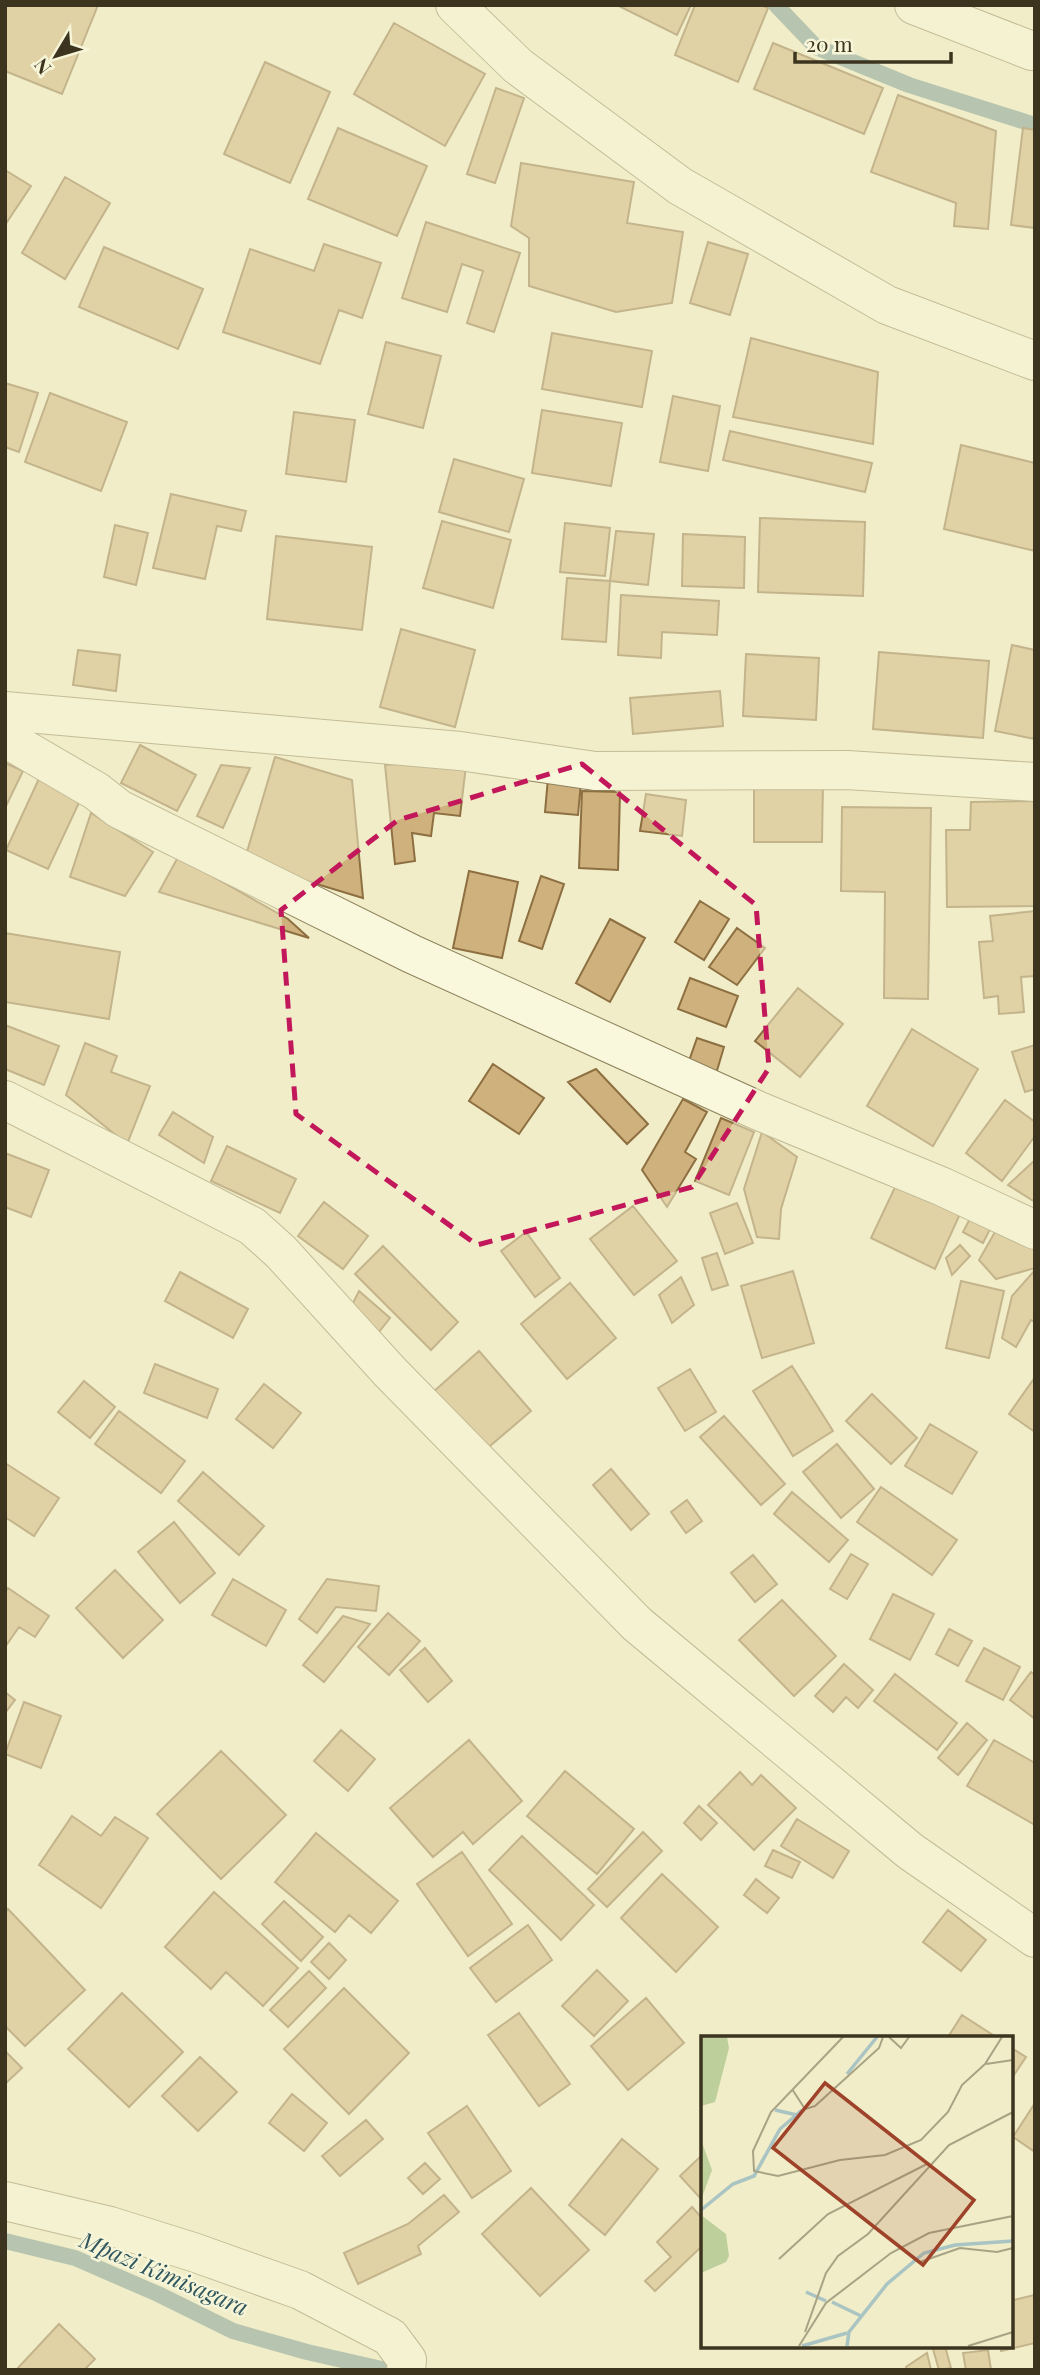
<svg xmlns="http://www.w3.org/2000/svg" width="1040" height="2375" font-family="'Playfair Display',serif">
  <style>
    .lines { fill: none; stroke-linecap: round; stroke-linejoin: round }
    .stream { stroke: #6f9392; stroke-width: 16 }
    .building { fill: #cfb17d; stroke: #8d6f41; stroke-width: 2 }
    .minor-casing { stroke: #8d815c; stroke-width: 40 }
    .tertiary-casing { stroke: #8d815c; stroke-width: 40 }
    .minor { stroke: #faf8dc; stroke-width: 38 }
    .tertiary { stroke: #faf8dc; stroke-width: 38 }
    .marked { fill: none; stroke: #c2185b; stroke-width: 5; stroke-dasharray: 14 9; stroke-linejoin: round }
    .labels { text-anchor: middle; stroke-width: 5; stroke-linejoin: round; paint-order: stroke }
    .water-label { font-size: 23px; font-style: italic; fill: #2f565d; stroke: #f7f5d8 }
    .inset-river { fill: none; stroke: #a9c4c2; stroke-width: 3.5 }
    .inset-road { fill: none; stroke: #a8a385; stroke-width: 2 }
    .view { fill: #9e422a; fill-opacity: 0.15; stroke: #9e422a; stroke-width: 3.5 }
    .inset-edge { fill: none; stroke: #3d3420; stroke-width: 3.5 }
  </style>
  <rect width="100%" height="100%" fill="#f0edc8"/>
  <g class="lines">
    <path class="stream" d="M776,5l40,42 93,38 126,40
      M5,2241l70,17 83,36 75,37 74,21 79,18"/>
  </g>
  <path class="building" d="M5,5h93l-36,89 -57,-23z
    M617,5h74l-14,30z
    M695,5h66l7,3 -30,74 -63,-27z
    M394,23l91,51 -40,72 -91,-52z
    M773,43l110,45 -19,46 -110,-45z
    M265,62l65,30 -40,91 -66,-29z
    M496,88l28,10 -29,85 -28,-9z
    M898,95l98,36 -8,98 -34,-3 2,-23 -85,-31z
    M338,128l89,38 -30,70 -89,-37z
    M1023,128l12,2v98l-24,-3z
    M521,163l113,19 -7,41 56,9 -11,71 -56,9 -87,-26v-48l-18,-12z
    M5,170l26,16 -26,39z
    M65,177l45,26 -45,76 -43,-26z
    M426,222l94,31 -26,79 -27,-9 16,-52 -21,-7 -15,48 -45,-14z
    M708,242l40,12 -18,61 -40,-12z
    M324,244l57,19 -19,55 -23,-8 -19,54 -97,-32 27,-83 64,22z
    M104,247l99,42 -25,60 -99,-42z
    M552,333l100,18 -10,56 -100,-18z
    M751,338l127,34 -5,72 -140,-27z
    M386,342l55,14 -18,72 -55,-14z
    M5,383l33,10 -19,59 -14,-5z
    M50,393l77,29 -26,69 -76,-29z
    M673,396l47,10 -12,65 -48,-9z
    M542,410l80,13 -11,63 -79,-13z
    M294,412l61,8 -9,62 -60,-8z
    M730,431l142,32 -7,29 -142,-32z
    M961,445l74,18v88l-91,-22z
    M454,459l70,20 -15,53 -70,-20z
    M171,494l75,17 -5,20 -24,-5 -12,53 -52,-11z
    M760,518l105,4 -2,74 -105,-4z
    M442,521l69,19 -18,68 -70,-20z
    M565,523l45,5 -5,48 -45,-4z
    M115,525l33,8 -12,52 -32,-8z
    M616,531l38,3 -6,51 -38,-4z
    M683,534l62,3 -1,51 -62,-2z
    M276,536l96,11 -10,83 -95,-11z
    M567,578l43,3 -4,61 -44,-3z
    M621,595l98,6 -2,34 -55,-3 -1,26 -43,-3z
    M401,629l74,21 -20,77 -75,-20z
    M1012,645l23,5v89l-40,-8z
    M78,650l42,5 -4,36 -43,-6z
    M879,652l110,9 -6,77 -110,-9z
    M746,654l73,4 -3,62 -73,-4z
    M720,691l3,35 -90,8 -3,-36z
    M140,745l56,30 -19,36 -56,-28z
    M275,757l77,23 11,118 -119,-36z
    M467,757l-7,59 -26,-3 -3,23 -19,-3 3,28 -20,3 -10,-99z
    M5,763l18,8 -18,37z
    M221,765l29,3 -27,60 -26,-12z
    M42,772l42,20 -36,77 -42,-19z
    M548,778l33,4 -3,33 -33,-3z
    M754,782l69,1 -1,59h-68z
    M582,791l38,1 -2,78 -39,-2z
    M646,794l40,6 -4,36 -42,-5z
    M1035,801v105l-88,1 -1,-77h24l1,-28z
    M842,807l89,1 -3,191 -44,-1 1,-106 -44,-1z
    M91,813l62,39 -28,44 -55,-19z
    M178,857l110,62 21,19 -150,-46z
    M469,871l49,11 -16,76 -49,-10z
    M541,876l23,8 -22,65 -23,-8z
    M700,901l29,18 -25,41 -29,-18z
    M1035,911v65l-14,1 3,35 -25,2 -1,-18 -14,2 -5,-56 14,-1 -3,-25z
    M610,919l35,19 -35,64 -34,-19z
    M737,928l28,20 -28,37 -28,-18z
    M5,933l115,19 -11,67 -104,-17z
    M690,978l48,18 -12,31 -48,-18z
    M798,988l45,36 -43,53 -45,-36z
    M5,1025l54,21 -15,39 -39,-16z
    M912,1029l66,40 -45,77 -66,-40z
    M697,1038l27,9 -8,27 -28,-10z
    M85,1043l32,13 -6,16 39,14 -23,58 -61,-49z
    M1035,1045v44l-10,3 -13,-40z
    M493,1064l51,34 -25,36 -50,-33z
    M596,1069l52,55 -21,20 -59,-62z
    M683,1099l24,13 -22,40 11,7 -29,48 -25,-37z
    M1005,1100l30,22v14l-33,45 -36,-28z
    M173,1112l40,25 -9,26 -45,-28z
    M721,1118l33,14 -25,63 -34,-14z
    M762,1132l35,25 -16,52 -2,30 -22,-2 -13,-48z
    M227,1146l69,33 -16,34 -69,-32z
    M5,1153l44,17 -18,47 -26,-10z
    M1035,1160v42l-27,-17z
    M897,1183l63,31 -25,55 -64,-31z
    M324,1202l44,34 -25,33 -45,-33z
    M737,1203l16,40 -28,11 -15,-41z
    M633,1206l44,55 -43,34 -44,-56z
    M975,1209l20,10 -12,24 -20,-11z
    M1003,1218l32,18v32l-39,11 -17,-19z
    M526,1232l34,46 -25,19 -34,-46z
    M960,1245l10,11 -18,19 -6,-17z
    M383,1246l75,76 -27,28 -76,-76z
    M717,1253l11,32 -16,5 -10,-32z
    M1035,1270v52l-4,-2 -15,27 -14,-9 10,-42z
    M793,1271l21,72 -52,15 -21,-72z
    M180,1272l68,37 -15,29 -68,-37z
    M681,1277l13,28 -22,18 -13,-28z
    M961,1281l43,10 -15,67 -43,-10z
    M570,1283l46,55 -49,41 -46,-55z
    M359,1291l31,27 -11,14 -32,-17z
    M479,1351l52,60 -47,40 -52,-58z
    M155,1364l63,25 -11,29 -63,-25z
    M792,1366l41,65 -40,25 -40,-65z
    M690,1369l26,43 -31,19 -27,-43z
    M1033,1380l2,1v51l-26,-18z
    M84,1381l31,26 -25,31 -32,-26z
    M264,1384l37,29 -28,35 -37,-29z
    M872,1394l45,44 -26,26 -45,-43z
    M119,1411l66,50 -24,32 -66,-49z
    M724,1416l61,68 -24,21 -61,-68z
    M930,1424l47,28 -25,42 -47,-28z
    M837,1444l37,45 -33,29 -38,-46z
    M5,1463l54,35 -25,38 -29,-19z
    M611,1469l38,45 -18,16 -38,-45z
    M203,1472l61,54 -25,29 -61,-54z
    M881,1487l76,53 -25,35 -75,-53z
    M792,1492l56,48 -19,22 -55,-48z
    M687,1500l15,21 -16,12 -15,-21z
    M174,1522l41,51 -35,30 -42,-51z
    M851,1554l17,10 -21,35 -17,-10z
    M753,1555l24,29 -22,18 -24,-29z
    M115,1570l48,50 -40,38 -47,-50z
    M233,1579l53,31 -20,36 -54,-31z
    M327,1579l52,7 -3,25 -40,-4 -19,26 -18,-14z
    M8,1588l41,28 -14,21 -16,-10 -14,20v-55z
    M893,1594l41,20 -24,46 -40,-21z
    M782,1600l54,56 -42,40 -55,-56z
    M388,1613l32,28 -31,34 -31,-28z
    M343,1616l27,8 -46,58 -21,-17z
    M949,1629l23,12 -14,25 -22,-12z
    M425,1648l27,33 -24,21 -28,-32z
    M984,1648l36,19 -17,33 -37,-19z
    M844,1664l29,26 -15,18 -12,-11 -13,15 -18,-16z
    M1031,1672l4,3v44l-25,-19z
    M895,1674l62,49 -20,27 -63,-49z
    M5,1692l10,8 -10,13z
    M24,1702l37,14 -20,52 -36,-14z
    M967,1723l20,17 -29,35 -20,-17z
    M341,1730l34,29 -27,32 -34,-30z
    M469,1740l53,61 -49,43 -10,-12 -30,25 -43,-49z
    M994,1740l41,23v62l-68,-39z
    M221,1751l65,64 -65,64 -64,-65z
    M565,1771l69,58 -37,45 -70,-58z
    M740,1772l12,13 9,-10 35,33 -42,42 -46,-45z
    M699,1806l18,17 -16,17 -17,-17z
    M72,1816l29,20 14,-19 33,21 -47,70 -62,-43z
    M797,1819l52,32 -16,27 -52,-32z
    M643,1832l19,19 -55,56 -19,-18z
    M316,1833l82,68 -27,32 -22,-18 -14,17 -60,-50z
    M522,1836l72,69 -33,35 -72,-70z
    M773,1850l27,12 -8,16 -27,-12z
    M462,1852l50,72 -44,32 -51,-72z
    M662,1874l56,53 -42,45 -55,-54z
    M756,1879l23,19 -12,15 -23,-18z
    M214,1892l84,76 -35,38 -37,-34 -15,17 -46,-42z
    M284,1901l39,36 -22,24 -39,-37z
    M8,1909l77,81 -60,56 -20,-20v-114z
    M948,1910l38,30 -25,31 -38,-29z
    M528,1925l24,35 -56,42 -26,-34z
    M329,1943l17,17 -17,19 -18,-17z
    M597,1970l31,31 -34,35 -32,-30z
    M309,1971l17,17 -38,39 -18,-17z
    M344,1988l65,65 -60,61 -65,-65z
    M122,1993l61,59 -54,55 -61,-58z
    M646,1998l38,45 -56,47 -37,-44z
    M519,2013l51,71 -31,22 -51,-71z
    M962,2015l34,22h-48z
    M1010,2047l16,10 -16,24z
    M5,2051l17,17 -17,16z
    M200,2057l37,35 -39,39 -36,-35z
    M292,2094l35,29 -23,28 -35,-28z
    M1035,2103v49l-22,-15z
    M467,2106l44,65 -39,27 -44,-65z
    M366,2120l17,19 -43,37 -18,-20z
    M622,2139l36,30 -53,66 -36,-30z
    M702,2155v45l-22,-24z
    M425,2163l15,16 -17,15 -15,-16z
    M531,2188l58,62 -49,46 -58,-62z
    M444,2195l15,17 -41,34 3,8 -63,30 -14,-31 64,-29z
    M692,2207l10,11v28l-47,45 -10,-10 26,-24 -14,-15z
    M1034,2295l1,48 -34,8 -1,-6h10v-44z
    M59,2324l36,35 -11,11h-68z
    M945,2346l6,22 -12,2 -6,-21z
    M988,2350l3,20h-25l-3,-17z
    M927,2353l4,17h-24l-1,-3z"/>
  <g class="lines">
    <g class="minor-casing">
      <path id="minor" d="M914,5l118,46
        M5,711l455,40 135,20 252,-1 188,12
        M5,738l91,53 23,18 293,145 347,157 184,76 92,43
        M5,1100l247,126 29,26 109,120 247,252 273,227 125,87
        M5,2201l105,25 83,26 107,38 90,47 17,23 -1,10"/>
    </g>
    <g class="tertiary-casing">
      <path id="tertiary" d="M455,5l63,61 162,120 207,119 148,56"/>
    </g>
    <use href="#minor" class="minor"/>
    <use href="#tertiary" class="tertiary"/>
  </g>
  <path d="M0 0H1040V2375H0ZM582,764l174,141 13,163 -77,119 -215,58 -181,-131 -15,-204 117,-90z" fill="#f0edc8" fill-opacity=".55" fill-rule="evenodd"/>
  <path class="marked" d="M582,764l174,141 13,163 -77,119 -215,58 -181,-131 -15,-204 117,-90z"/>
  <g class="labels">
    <g class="water-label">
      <text transform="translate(164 2274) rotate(23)" y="8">Mpazi Kimisagara</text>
    </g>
  </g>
  <g transform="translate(701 2036)">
    <rect width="312" height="312" fill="#f0edc8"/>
    <path d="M0,1h26l2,11 -14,54 -14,4zM0,104l11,30 -11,30zM0,179l25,19 3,22 -3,6 -25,11z" fill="#bdcf9b"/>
    <path class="inset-river" d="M146,38l30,-37M74,74l22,5M0,174l32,-26 21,-8 26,-47 22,-19M105,256l20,9M131,266l29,14M101,310l45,-13M146,310l2,-14 38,-48 37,-31 31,-8 58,-4"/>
    <path class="inset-road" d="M142,1l-72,75 -18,39 1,20 24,5 62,-16 45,-5 36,-15 27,-28 14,-27 23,-21 17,-27M188,1l12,11 8,-11M285,28l27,-4M91,53l13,20 10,-3 64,-58 4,-11M78,223l49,-45 101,-51M219,226l40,-14 37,4 16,-4M104,296l21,-59 12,-17 30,-22 81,-89 64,-33M98,310l27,-43 65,-50 38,-20 84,-17M267,310l45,-14"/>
    <path class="view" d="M124,47l149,117 -51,65 -150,-117z"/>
    <rect width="312" height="312" class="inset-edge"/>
  </g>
  <rect width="1040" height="2375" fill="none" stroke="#3d3420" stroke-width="14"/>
  <g transform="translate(56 56) rotate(232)" stroke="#f7f5d8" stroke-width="5" paint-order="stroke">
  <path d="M0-5L12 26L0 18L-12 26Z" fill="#3d3420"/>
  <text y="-10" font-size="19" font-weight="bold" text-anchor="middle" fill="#3d3420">N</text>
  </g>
  <path d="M795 52v10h156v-10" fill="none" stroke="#3d3420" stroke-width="3.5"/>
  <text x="806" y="52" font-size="21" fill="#3d3420" stroke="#f7f5d8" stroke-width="5" paint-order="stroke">20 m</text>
</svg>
